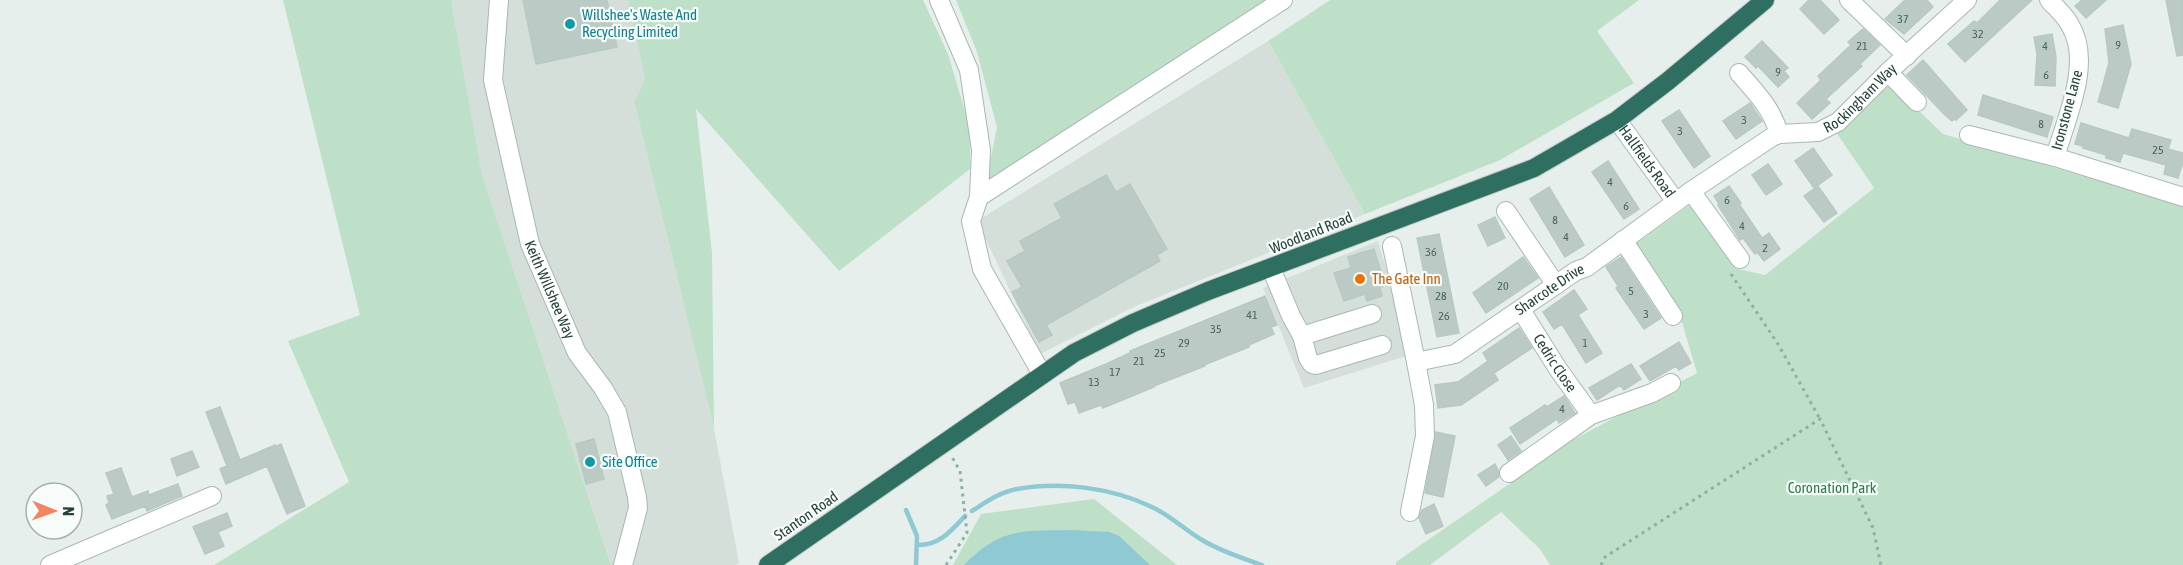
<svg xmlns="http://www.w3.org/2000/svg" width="2183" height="565" font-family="'Asap Condensed',sans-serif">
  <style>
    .built { fill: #d4dfda }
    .green { fill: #bfe0c8 }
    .water { fill: #8ec9d4 }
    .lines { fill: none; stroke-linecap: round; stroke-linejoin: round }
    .stream { stroke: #8ec9d4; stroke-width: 4.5 }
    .building { fill: #bbcac4; stroke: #b8c9c2; stroke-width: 1.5 }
    .minor-casing { stroke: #a8b8b2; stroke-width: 20 }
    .highway-casing { stroke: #c2cac8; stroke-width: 20 }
    .path { stroke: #86b3a5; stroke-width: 3; stroke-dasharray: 3 4.5; stroke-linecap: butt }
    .minor { stroke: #fff; stroke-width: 18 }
    .highway { stroke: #2f6f62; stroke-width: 18 }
    .culture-dot { fill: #0f9aa8; stroke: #f7fbf9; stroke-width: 2 }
    .food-dot { fill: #e8710a; stroke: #f7fbf9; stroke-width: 2 }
    .labels { text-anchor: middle; stroke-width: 4.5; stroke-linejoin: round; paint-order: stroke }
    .number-label { font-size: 12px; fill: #4a645c }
    .culture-label { font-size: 15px; fill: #0d838f; stroke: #f7fbf9; text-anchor: start }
    .street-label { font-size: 15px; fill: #24423a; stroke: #f7fbf9 }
    .food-label { font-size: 15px; fill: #c56008; stroke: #f7fbf9; text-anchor: start }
    .park-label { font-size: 15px; fill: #2d7a4b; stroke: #f7fbf9 }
  </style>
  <rect width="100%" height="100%" fill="#e6efeb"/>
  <path class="built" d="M451,0h177l17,79 -11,22 80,327 25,135 -4,2h-124l-129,-390z
    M1268,41l97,173 -229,92 -96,48 -63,-133z
    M1378,241l16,55 12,60 -102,32 -41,-100z"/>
  <path class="green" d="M283,0h168l31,175 129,390h-397l135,-83 -61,-141 72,-26z
    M628,0h295l25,54 22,74v41l-131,102 -143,-162 16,144 2,175 -80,-327 11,-22z
    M956,0h317l-287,183 11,-56 -20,-75z
    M1330,0h309l-42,31 37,52 -134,77 -135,54 -97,-173z
    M1891,84l52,50 240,72v359h-633l-10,-16 -39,-37 -71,53h-34v-3l177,-122 124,-67 -16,-54 -48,-73 61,-44 44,67 27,6 109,-87 -38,-56z
    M1094,499l83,66h-224l28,-51z"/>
  <path class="water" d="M1072,530l37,2 10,4 31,29h-186c37,-38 59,-34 108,-35z"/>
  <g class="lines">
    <path class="stream" d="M906,510l11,26 -1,29
      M972,511c14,-9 28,-19 45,-22 44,-8 96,-1 135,18 19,9 33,23 50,33 18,11 40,18 60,25
      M917,545c22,1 34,-14 48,-29"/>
  </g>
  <path class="building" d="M523,0h84l10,47 -81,17z
    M1809,0h11l19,20 -15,14 -24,-25z
    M1905,0h22l6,7 -29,27 -19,-15z
    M2000,0h32l-67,62 -17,-18 26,-23 3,2z
    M2082,0h24l-20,18 -11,-12z
    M2166,0h17v55l-6,1z
    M2123,25l8,39 -13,44 -20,-6 11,-39 -4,-34z
    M1863,29l17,16 -20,19 2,2 -36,33 4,4 -18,16 -15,-16 24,-23 -3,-4 33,-31 -3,-3z
    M2052,34l4,23 -1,29 -20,-1 2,-31 -3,-17z
    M1762,41l26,27 -4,3 5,6 -11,10 -20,-21 -2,2 -11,-11z
    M1923,60l44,50 -11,10 -2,-1 -2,2 -8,-7 -37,-39z
    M1983,95l70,22 -6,20 -69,-22z
    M1750,103l12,18 -26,18 -13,-18z
    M1679,110l31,46 -16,12 -32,-47z
    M2081,123l48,15 3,-9 39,11 -3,9 15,4v9l-5,16 -14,-4 2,-9 -43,-12 -3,9 -14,-4v-3l-23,-7v-2l-8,-2z
    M1813,148l19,27 -18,13 -19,-27z
    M1608,161l31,48 -15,10 -32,-47z
    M1768,164l14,20 -16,11 -14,-20z
    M1106,175l10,17 14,-8 37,65 -10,6 3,6 -114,64 6,10 -13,7 -27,-50 10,-5 -15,-26 18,-10 -5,-10 42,-23 -8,-14z
    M1729,186l12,17 -2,1 23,34 7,-5 11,16 -16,12 -7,-9 -2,2 -12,-16 -3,2 -22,-35 1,-1 -5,-8z
    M1818,186l19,27 -13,9 -20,-26z
    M1549,187l35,58 -19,12 -35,-58z
    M1495,217l10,21 -17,8 -10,-21z
    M1439,234l20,99 -22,4 -20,-99z
    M1374,249l11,36 -5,2 2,9 -15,5 -2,-7 -21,7 -10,-28 17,-5 -3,-11z
    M1523,257l15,21 -52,35 -13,-20z
    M1621,257l40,61 -17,11 -28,-41 2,-2 -12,-19z
    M1574,290l13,19 -9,6 24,38 -16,10 -24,-39 -8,5 -11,-17z
    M1265,296l12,29 -6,2 3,7 -25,11v2l-45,18 1,1 -51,20v1l-51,21 -2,-3 -22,8 -4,-11 -7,2 -8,-21 46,-19 24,-11v-2z
    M1519,328l13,20 -38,25 4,7 -37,25 -23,3 -3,-23 23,-3 30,-21 -5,-8z
    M1679,342l12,21 -12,7 -3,-4 -26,15 -10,-15z
    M1631,364l10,15 -17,11 -4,-5 -23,15 -8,-12z
    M1564,396l11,17 -16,10 -2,-4 -37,25 -10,-16 35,-23 2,2z
    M220,407l20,53 35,-15v2l6,-3 24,62 -18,8 -20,-48 -41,18 -6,-15 7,-3 -21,-54z
    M1436,432l19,4 -12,61 -18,-4z
    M1511,436l10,15 -13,9 -10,-15z
    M594,439l10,40 -18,5 -10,-40z
    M192,451l7,16 -22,9 -6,-17z
    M1495,464l3,6 1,7 -13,9 -8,-11z
    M121,468l11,29 16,-6 1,4 29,-11 4,12 -35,15 -2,-5 -33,13 -6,-14 3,-2 -2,-7 7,-2 -8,-21z
    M1434,504l9,22 -17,8 -7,-16 3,-8z
    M227,513l5,13 -14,6 6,14 -19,8 -12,-27z"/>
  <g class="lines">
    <g class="minor-casing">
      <g id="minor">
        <path id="s1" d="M499,0l-6,80 37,164 47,109 26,35 14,24 20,85 1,11 -15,57"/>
        <path d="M939,0l30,70 12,80 -2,47 -8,24 11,48 60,105"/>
        <path d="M1849,0l58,56"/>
        <path d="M2049,0c7,8 16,15 21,25 23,37 -4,94 -15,132"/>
        <path d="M1888,72l29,30"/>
        <path d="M1739,73c17,20 33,35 40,61"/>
        <path id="s2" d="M1617,120l59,82"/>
        <path d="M1969,135l86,22 128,40"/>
        <path d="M1691,191l49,68"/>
        <path d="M979,197l304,-197"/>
        <path d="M1506,211l50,74"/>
        <path d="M1623,240l50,76"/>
        <path id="s3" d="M1392,246l24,116 39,-8 121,-83 11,-4 104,-76 81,-54 7,-3 39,-2 20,-10 50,-50 79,-72"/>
        <path d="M1271,268l20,48 11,20 70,-22"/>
        <path id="s4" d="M1521,310l37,59 33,46"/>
        <path d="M1302,336l6,22 4,6 4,1 66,-20"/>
        <path d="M1509,473l82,-58 61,-22 19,-10"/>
        <path d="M1410,512l15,-76 -1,-31 -8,-43"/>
        <path d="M50,565l162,-69"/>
      </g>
    </g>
    <g class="highway-casing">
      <path id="highway" d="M768,565l306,-212 59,-30 75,-32 326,-123 83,-48 51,-39 97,-81"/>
    </g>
    <path class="path" d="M1731,274l47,70 42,75
      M946,565l21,-32 -7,-62 -8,-14
      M1601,565l4,-8 215,-138 53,109 8,37"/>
    <use href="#minor" class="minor"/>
    <use href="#highway" class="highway"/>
  </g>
  <g class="culture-dot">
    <circle cx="570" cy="24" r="6"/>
    <circle cx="590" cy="462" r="6"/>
  </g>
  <circle class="food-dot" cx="1360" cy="279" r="6"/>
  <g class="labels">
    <g class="number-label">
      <text x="1903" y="23">37</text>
      <text x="1978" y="38">32</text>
      <text x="2118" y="49">9</text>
      <text x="1862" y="50">21</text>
      <text x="2045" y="50">4</text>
      <text x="1778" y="76">9</text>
      <text x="2046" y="79">6</text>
      <text x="1744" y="124">3</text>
      <text x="2041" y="128">8</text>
      <text x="1680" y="135">3</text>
      <text x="2158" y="154">25</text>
      <text x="1610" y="186">4</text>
      <text x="1727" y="204">6</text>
      <text x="1626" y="210">6</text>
      <text x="1555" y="224">8</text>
      <text x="1742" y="230">4</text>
      <text x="1566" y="241">4</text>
      <text x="1765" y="252">2</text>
      <text x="1431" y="256">36</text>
      <text x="1503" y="290">20</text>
      <text x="1631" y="295">5</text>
      <text x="1441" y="300">28</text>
      <text x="1646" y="318">3</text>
      <text x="1252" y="319">41</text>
      <text x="1444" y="320">26</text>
      <text x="1216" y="333">35</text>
      <text x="1184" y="347">29</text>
      <text x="1585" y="347">1</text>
      <text x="1160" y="357">25</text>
      <text x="1139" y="365">21</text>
      <text x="1115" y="376">17</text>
      <text x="1094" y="386">13</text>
      <text x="1562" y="413">4</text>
    </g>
    <g class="culture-label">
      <text x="582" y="20">Willshee's Waste And<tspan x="582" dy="17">Recycling Limited</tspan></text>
      <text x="602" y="467">Site Office</text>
    </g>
    <g class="street-label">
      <text dy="5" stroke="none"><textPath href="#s3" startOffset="644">Rockingham Way</textPath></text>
      <text transform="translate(2067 110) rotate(-75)" y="5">Ironstone Lane</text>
      <text dy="5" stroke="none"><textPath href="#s2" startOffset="51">Hallfields Road</textPath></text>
      <text transform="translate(1311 233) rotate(-22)" y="5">Woodland Road</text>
      <text dy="5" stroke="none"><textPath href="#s1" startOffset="298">Keith Willshee Way</textPath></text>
      <text dy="5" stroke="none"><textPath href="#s3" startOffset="273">Sharcote Drive</textPath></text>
      <text dy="5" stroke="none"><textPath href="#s4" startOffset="63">Cedric Close</textPath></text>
      <text transform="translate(806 516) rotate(-35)" y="5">Stanton Road</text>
    </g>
    <g class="food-label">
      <text x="1372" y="284">The Gate Inn</text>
    </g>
    <g class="park-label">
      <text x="1832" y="493">Coronation Park</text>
    </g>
  </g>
  <g transform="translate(54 511) rotate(91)"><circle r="28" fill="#f7fbf9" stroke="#a3b1ad" stroke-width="1.5"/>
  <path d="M0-4.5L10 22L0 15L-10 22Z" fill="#f4845f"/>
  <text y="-9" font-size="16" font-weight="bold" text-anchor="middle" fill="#24423a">N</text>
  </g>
</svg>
